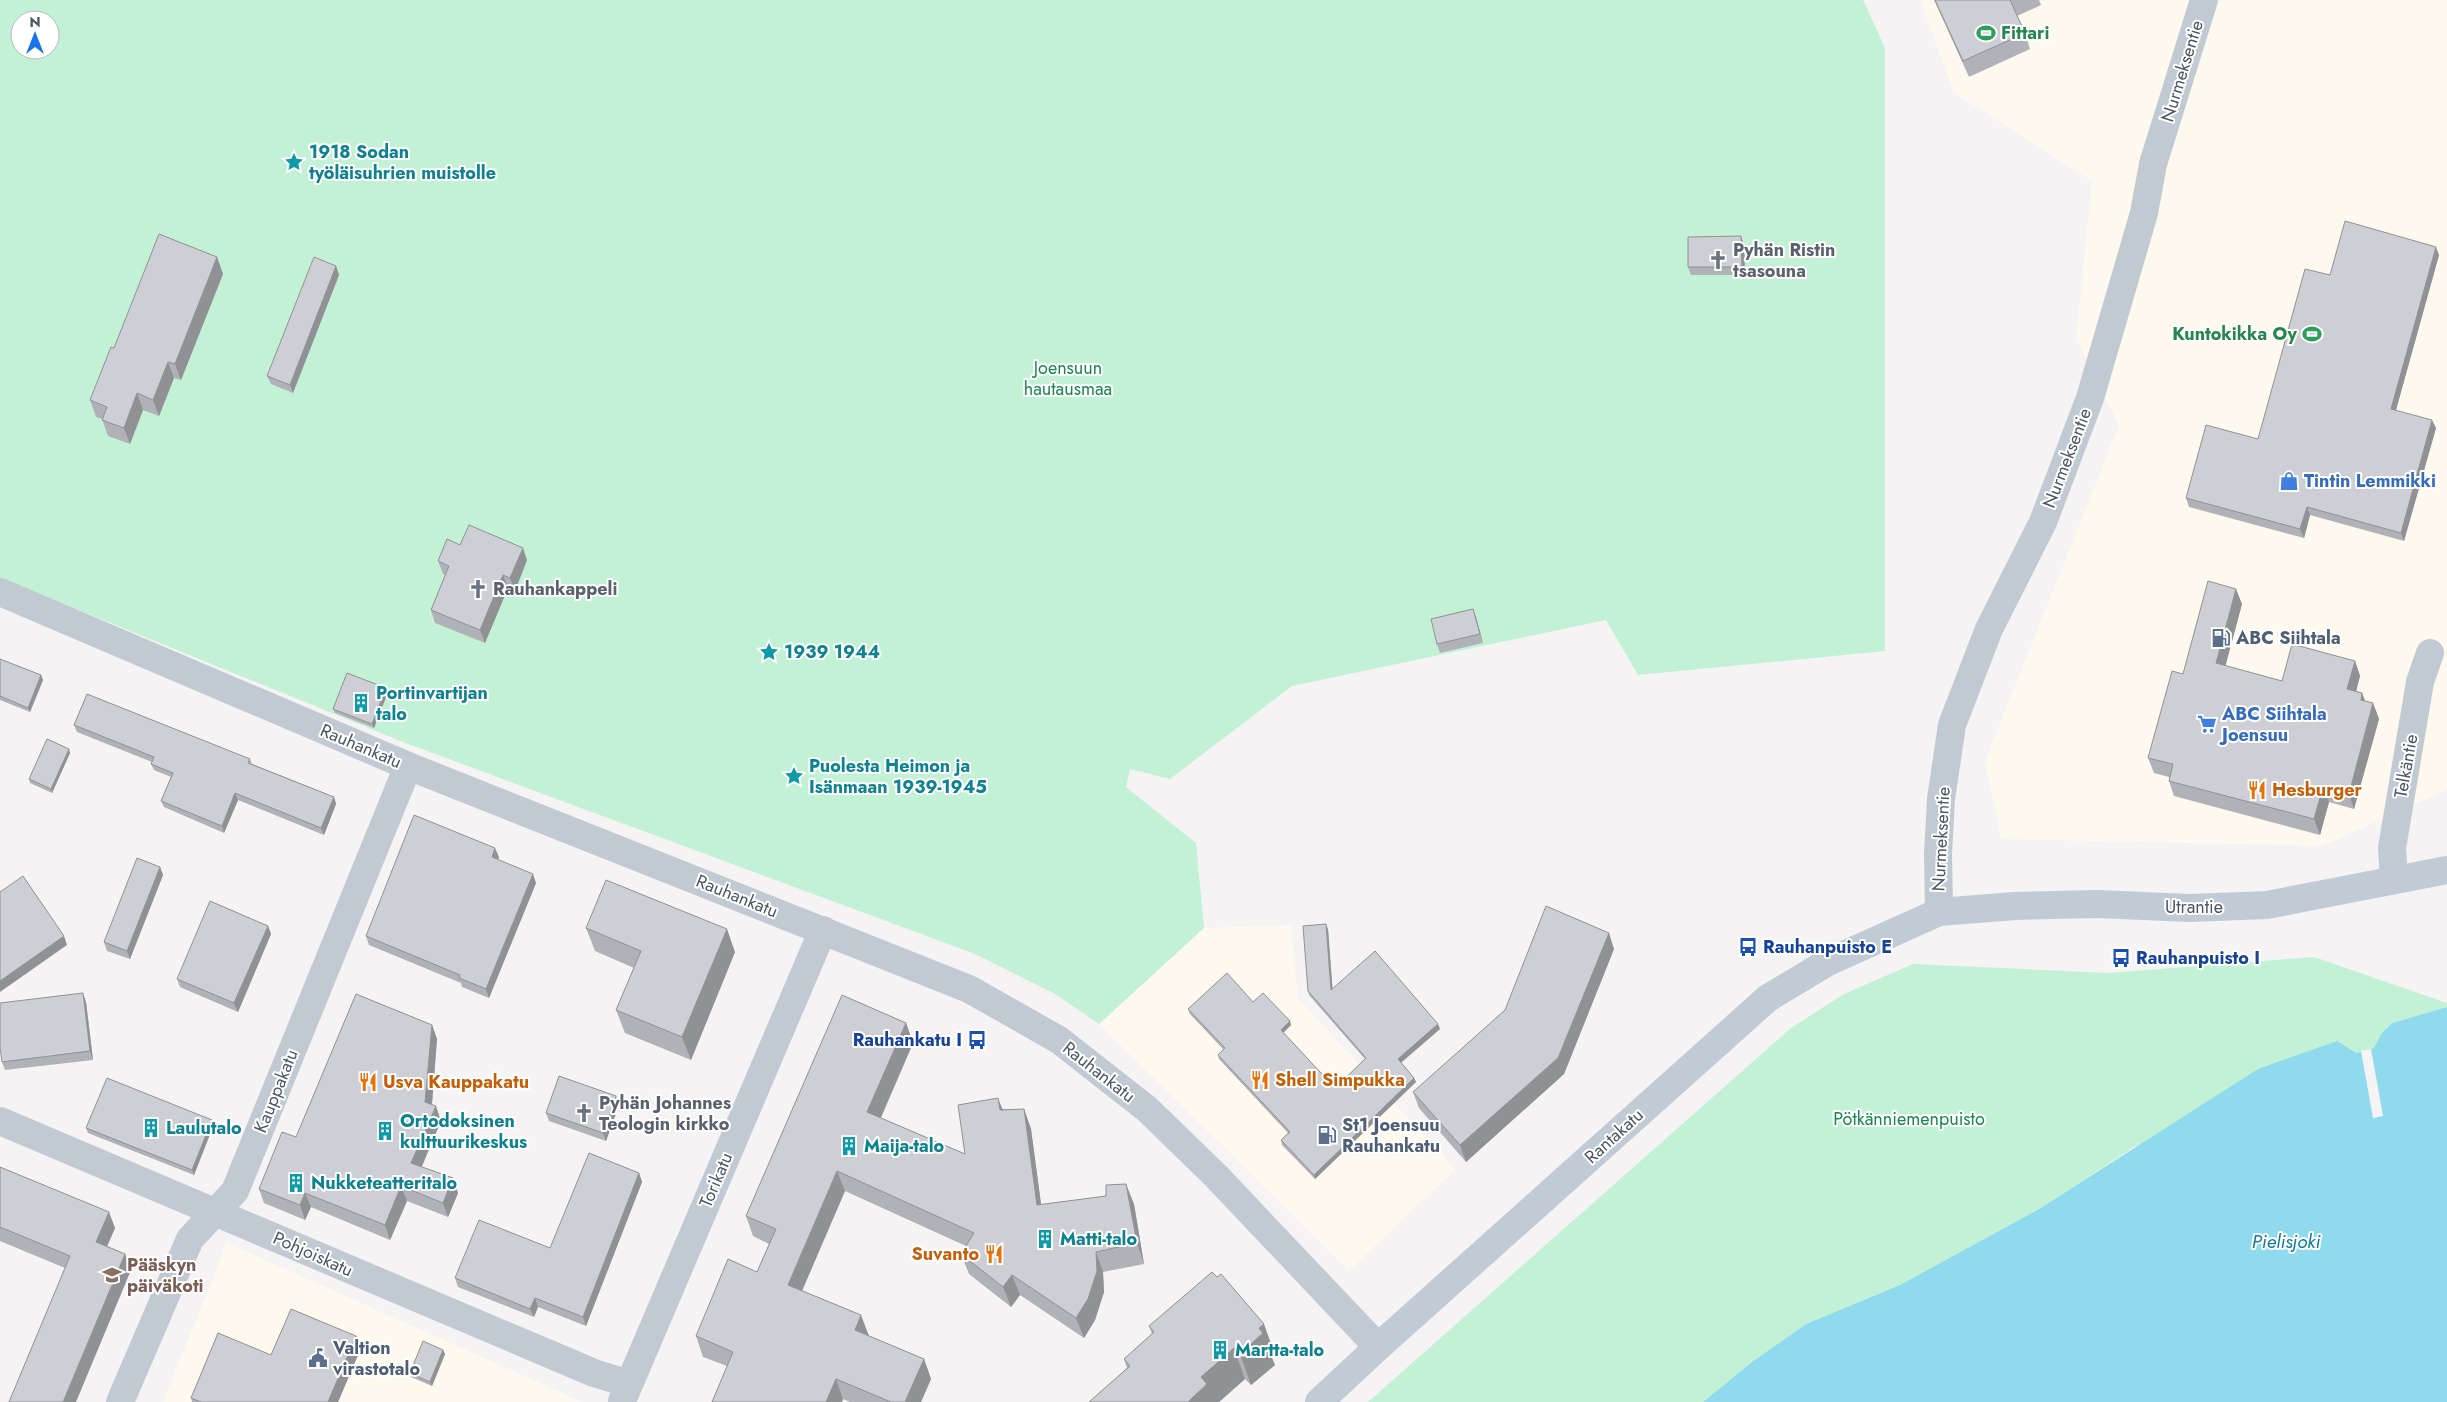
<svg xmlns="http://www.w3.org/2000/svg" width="2447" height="1402" font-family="Jost,sans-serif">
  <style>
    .commercial { fill: #fdf9ef }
    .green { fill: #c3f1d5; fill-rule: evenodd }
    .water { fill: #90daee }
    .pier { fill: #f5f3f3 }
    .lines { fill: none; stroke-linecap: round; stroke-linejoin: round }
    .minor { stroke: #c1cad2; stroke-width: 28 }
    .tertiary { stroke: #c1cad2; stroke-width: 28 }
    .secondary { stroke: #c1cbd6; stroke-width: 28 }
    .wall { fill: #b0b2b7 }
    .shaded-wall { fill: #909195 }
    .building { fill: #cdcfd5; stroke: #909195 }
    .labels { text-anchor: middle; stroke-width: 4; stroke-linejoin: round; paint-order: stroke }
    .leisure-label { font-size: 18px; font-weight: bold; fill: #27864d; stroke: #fff; text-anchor: start }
    .street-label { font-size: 18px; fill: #4a5661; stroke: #fff }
    .culture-label { font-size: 18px; font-weight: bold; fill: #0d838f; stroke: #fff; text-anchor: start }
    .worship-label { font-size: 18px; font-weight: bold; fill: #5b616d; stroke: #fff; text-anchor: start }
    .park-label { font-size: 18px; fill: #17864f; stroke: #fff }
    .shop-label { font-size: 18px; font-weight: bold; fill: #366cbe; stroke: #fff; text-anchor: start }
    .service-label { font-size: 18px; font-weight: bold; fill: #4e5e75; stroke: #fff; text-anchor: start }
    .food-label { font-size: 18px; font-weight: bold; fill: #c56008; stroke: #fff; text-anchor: start }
    .transit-label { font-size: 18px; font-weight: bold; fill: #164399; stroke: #fff; text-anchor: start }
    .education-label { font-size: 18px; font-weight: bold; fill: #785e54; stroke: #fff; text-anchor: start }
    .water-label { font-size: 19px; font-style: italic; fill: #0c7c9b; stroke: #fff }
  </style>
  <rect width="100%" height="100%" fill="#f5f3f3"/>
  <path class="commercial" d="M1920,0h527v790l-125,56 -321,-7 -16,-78 134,-336 -43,-86 16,-158 -138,-88z
    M1291,925l7,73 157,171 -106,102 -250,-247 105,-96z
    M227,1243l355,159h-419z"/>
  <path class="green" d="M0,0h1863l22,48v603l-247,24 -32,-55 -314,66 -122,93 -40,-10 -4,18 70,56 8,85 -105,96 -44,-30 -80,-40 -572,-212 -403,-164zM20,20h30v30h-30z
    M2314,957l133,46v4l-55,16 -11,11 -7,14 -18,5 -222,94 -95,62 -139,76 -94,39 -54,38 -49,40h-335l423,-374 53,-34 69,-30 196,9z"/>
  <path class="water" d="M2447,1007v395h-744l49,-40 54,-38 94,-39 139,-76 219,-140 79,-28 19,12 18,-5 7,-14 11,-11z"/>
  <path class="pier" d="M2371,1049l12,67 -10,2 -12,-67z"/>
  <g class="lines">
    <path class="minor" d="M2394,880l-2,-32 28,-166 10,-29
      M0,1121l594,252 35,11
      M622,1401l201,-471
      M120,1402l70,-163 45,-48 173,-425"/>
    <path class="tertiary" d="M0,592l408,174 561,223 90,51 88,69 69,67 162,171
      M1939,912l-1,-58 3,-55 11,-74 37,-96 54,-107 47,-124 54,-185 9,-49 51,-164"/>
    <path class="secondary" d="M1319,1402l59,-55 390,-349 60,-36 111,-50 76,-6 82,-2 93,4 77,-3 180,-35"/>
  </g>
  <path class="wall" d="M1934,0h105l2,5 -24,11 8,17 5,16 -61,28z
    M1744,245l1,30h-54l-3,-8z
    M2439,255l-43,155 40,18 -32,113 -94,-26 -6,23 -115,-31 -3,-9 72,-59 72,-164z
    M217,257l6,17 -42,106 -7,-2 -15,38 -16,-6 -13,34 -22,-8 -6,-17 -6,-2 -6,-17 24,-52z
    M336,266l3,9 -46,118 -22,-9 -4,-8z
    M460,545l67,15 -12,31 -7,-3 -23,55 -50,-20 -4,-13 14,-35 -2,-1 -5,-13z
    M2242,604l-17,62 57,15 73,-20 5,15 -4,15 6,2 3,8 8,2 6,16 -25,90 -25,-7 -9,33 -146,-39 -5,-15v-4l-15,-4 -6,-15 35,-84z
    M1473,609l10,34 -43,10 -3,-9z
    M0,659l41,16 2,5 -13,32 -30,-12z
    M388,692l-14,36 -39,-15 -2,-4z
    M74,725l176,34 2,5 82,33 2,7 -12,31 -86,-35 -14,33 -60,-26 -3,-6 10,-24 -17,-7 -3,-6 1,-2 -75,-30z
    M70,753l-18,40 -22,-10 -1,-4z
    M499,857l-1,3 38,23 -47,115 -27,-11 -1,-4 -92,-38 -3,-9z
    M160,867l3,8 -33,84 -23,-8 -3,-9z
    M268,926l3,8 -33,78 -58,-25 -3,-8z
    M586,928l149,24 -44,108 -66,-27 -9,-23 18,-42 -39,-17z
    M1328,929l4,60 108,40 -39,34 13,15 2,4 -101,97 -33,-34 -1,-5 7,-7 -69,-74 -1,-4 5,-6 -33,-35 -2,-5 65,-7 38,23 -8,8 52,55 30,-29 -56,-64 -1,-4z
    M1614,949l-50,125 -98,88 -47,-54 -6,-16z
    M86,1002l7,58 -88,10 -3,-8z
    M906,1023l7,20 -32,75 84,36 37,-45h22l7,20 10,76 93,-1 10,60 -41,8 1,20 -9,28 -11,18 -64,-43 -9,12 -42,-33 -8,-20 5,-8 -121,-55 -43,99 67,46 55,23 7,20 -10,23h-71l-7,-3 -1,3h-130l15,-36 -24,-9 -7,-21 61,-64 12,-28 -16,-8 -7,-20z
    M432,1025l5,14 -5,65 9,17 -20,46 32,11 5,15 -10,24 -41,-16 -17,39 -79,-33 -6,13 -41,-17 -5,-14 37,-52z
    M619,1105l-13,36 -57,-20 -3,-8z
    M214,1124l-20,51 -106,-42 -2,-5z
    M0,1167l115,61 -8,18 18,8 6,16 -66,-2 -65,-27z
    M639,1173l3,9 -56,144 -48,-19 -4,10 -76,-30 -3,-9 95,-30z
    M1149,1326l126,29 -3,3 3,7 -24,20 -6,-6 -26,23h-130l38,-34 -3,-9 28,-25z
    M356,1336l5,12 -23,54h-146l-1,-4 80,-43z
    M443,1350l2,4 -13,32 -21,-9 -1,-4z"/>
  <path class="shaded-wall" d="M1741,236l3,9 1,30 -3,-8z
    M2436,247l3,8 -45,162 -3,-8z
    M217,257l6,17 -42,106 -6,-16z
    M336,266l3,9 -46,118 -3,-8z
    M168,362l6,16 -15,38 -6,-16z
    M137,393l6,17 -13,34 -6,-16z
    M2432,420l4,8 -32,113 -3,-8z
    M2307,507l3,8 -6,23 -4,-9z
    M523,548l4,12 -12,31 -5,-13z
    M503,575l5,13 -23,55 -5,-13z
    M2236,589l6,15 -20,75 -6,-16z
    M1473,609l3,8 7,26 -3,-9z
    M2355,661l5,15 -7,28 -6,-15z
    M41,675l2,5 -13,32 -2,-4z
    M386,688l2,4 -14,36 -2,-4z
    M2362,693l6,16 -7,-9z
    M2373,703l6,16 -25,90 -5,-15z
    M69,749l1,4 -18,40 -1,-4z
    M2323,787l6,15 -9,33 -6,-16z
    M235,793l3,7 -14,33 -2,-7z
    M334,797l2,7 -12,31 -3,-7z
    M495,848l4,9 -4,9 -3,-9z
    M160,867l3,8 -33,84 -3,-8z
    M533,874l3,9 -47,115 -3,-9z
    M1326,924l2,5 5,65 -2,-4z
    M268,926l3,8 -33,78 -4,-9z
    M727,929l8,23 -44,108 -9,-23z
    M1609,933l5,16 -50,125 -98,88 -6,-17z
    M64,936l3,9 -67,47v-11z
    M83,993l3,9 7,58 -3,-9z
    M1290,1021l1,4 -9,9 -1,-4z
    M906,1023l7,20 -39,90 -7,-21z
    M1438,1024l2,5 -41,35 -1,-5z
    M432,1025l5,14 -6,77 -6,-14z
    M1414,1078l2,4 -101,97 -1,-4z
    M616,1096l3,9 -13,36 -3,-8z
    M998,1098l8,20 -6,-8z
    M436,1106l5,15 -24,57 -6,-15z
    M1024,1109l7,20 13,97 -7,-21z
    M212,1120l2,4 -20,51 -2,-5z
    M837,1171l8,20 -49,114 -8,-20z
    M639,1173l3,9 -56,144 -3,-9z
    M453,1178l5,15 -10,24 -5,-14z
    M1126,1184l8,20 10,60 -7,-21z
    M401,1186l6,15 -17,39 -5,-15z
    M305,1193l6,14 -6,13 -5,-15z
    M109,1212l6,16 -13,30 -6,-16z
    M1096,1252l7,20 1,20 -9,28 -11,18 -8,-20z
    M125,1254l6,16 -55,132h-13z
    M1012,1275l8,20 -9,12 -8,-20z
    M535,1298l3,9 -4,10 -4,-8z
    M861,1315l8,21 -14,-6z
    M1264,1324l11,31 -3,3 3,7 -24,20 -11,-31 19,-26z
    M356,1336l5,12 -23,54h-10z
    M1234,1348l11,31 -26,23h-30v-1l12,-24z
    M443,1350l2,4 -13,32 -2,-4z
    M924,1359l7,20 -10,23h-16z
    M836,1379l7,20 -1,3h-16z"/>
  <path class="building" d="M1935,0h76h-1l15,33 -62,28z
    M2345,221l91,26 -45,162 41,11 -31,113 -94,-26 -7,22 -114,-31 20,-73 52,14 47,-170 25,6z
    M159,234l58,23 -42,107 -7,-2 -15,38 -16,-7 -13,35 -22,-8 5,-13 -17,-7 21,-53 3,1z
    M1741,236l1,31h-54v-30z
    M314,257l22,9 -46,119 -23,-9z
    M469,525l54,23 -13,30 -7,-3 -23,55 -49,-20 18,-44 -11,-5 9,-22 13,6z
    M2208,581l28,8 -20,74 66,18 10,-37 63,17 -8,28 15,4 -1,7 12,3 -24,91 -26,-7 -9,32 -145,-38 4,-17 -25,-6 24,-87 11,3z
    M1473,609l7,25 -43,10 -6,-25z
    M0,659l41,16 -13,33 -28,-12z
    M347,673l39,15 -14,36 -39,-15z
    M87,694l163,65 -2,4 86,34 -13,31 -86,-35 -13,33 -61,-25 12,-28 -22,-9 3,-7 -80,-32z
    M47,739l22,10 -18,40 -22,-10z
    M414,815l81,33 -3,9 41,17 -47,115 -27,-11 1,-3 -94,-39z
    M137,858l23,9 -33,84 -23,-9z
    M23,876l41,60 -64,45v-89z
    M606,880l121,49 -45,108 -66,-27 25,-59 -55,-23z
    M210,901l58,25 -34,77 -57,-24z
    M1546,906l63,27 -51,125 -98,87 -47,-53 92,-82z
    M1326,924l5,66 44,-39 63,73 -40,35 16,19 -100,97 -33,-35 9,-8 -72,-77 7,-7 -37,-39 39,-36 26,29 10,-9 27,28 -9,9 54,58 31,-30 -58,-67 -5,-65z
    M83,993l7,58 -88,11 -2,-15v-44z
    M356,994l76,31 -7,77 11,4 -25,57 42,15 -10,25 -42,-17 -16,39 -80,-32 -5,12 -41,-16 23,-57 14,5z
    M842,995l64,28 -39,89 98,42 -7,-49 40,-7 2,12 24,-1 13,96 69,-9v-11l20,-1 11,59 -41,9 1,19 -9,28 -12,19 -64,-43 -9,12 -42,-33 13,-21 -137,-62 -49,114 73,30 -6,15 69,29 -19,43h-14l-55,-23 -10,23h-114l21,-50 -37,-16 32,-77 29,13 19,-43 -30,-13z
    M559,1076l57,20 -13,37 -57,-20z
    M107,1078l105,42 -20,50 -106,-42z
    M589,1153l50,20 -56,144 -48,-19 -5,11 -75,-31 24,-58 71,28z
    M0,1167l109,45 -13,30 29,12 -62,148h-54l61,-146 -70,-29z
    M1212,1272l5,5 4,-3 43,50 -5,4 4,5 -23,21 -6,-6 -33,29 6,7 -18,17v1h-100l41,-36 -6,-7 30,-27 -5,-6z
    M291,1309l65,27 -28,66h-127l-10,-4 27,-65 53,22z
    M423,1341l20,9 -13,32 -20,-9z"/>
  <defs>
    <g id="stadium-bare" transform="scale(1.5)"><path d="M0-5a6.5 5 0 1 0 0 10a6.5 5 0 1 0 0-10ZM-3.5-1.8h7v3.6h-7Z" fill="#2e9e5b" stroke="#fff" stroke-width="2.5" paint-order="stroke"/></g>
    <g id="sight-bare" transform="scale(1.5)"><path d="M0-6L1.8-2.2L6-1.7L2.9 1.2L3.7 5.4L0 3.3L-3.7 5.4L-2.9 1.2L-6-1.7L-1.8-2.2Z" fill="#0f9aa8" stroke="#fff" stroke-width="2.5" paint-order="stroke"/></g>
    <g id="church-bare" transform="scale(1.5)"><path d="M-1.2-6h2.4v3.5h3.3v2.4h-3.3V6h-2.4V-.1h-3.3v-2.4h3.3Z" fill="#6b7280" stroke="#fff" stroke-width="2.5" paint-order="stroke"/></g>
    <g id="shop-bare" transform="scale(1.5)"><path d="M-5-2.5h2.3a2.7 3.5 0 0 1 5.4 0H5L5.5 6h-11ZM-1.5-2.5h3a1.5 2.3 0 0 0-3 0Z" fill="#3f7fe0" stroke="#fff" stroke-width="2.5" paint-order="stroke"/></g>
    <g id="fuel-bare" transform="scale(1.5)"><path d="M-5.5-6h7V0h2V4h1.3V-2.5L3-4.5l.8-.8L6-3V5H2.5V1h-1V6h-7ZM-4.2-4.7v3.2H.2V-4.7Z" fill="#5c6f8a" stroke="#fff" stroke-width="2.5" paint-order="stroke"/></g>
    <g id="building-bare" transform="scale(1.5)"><path d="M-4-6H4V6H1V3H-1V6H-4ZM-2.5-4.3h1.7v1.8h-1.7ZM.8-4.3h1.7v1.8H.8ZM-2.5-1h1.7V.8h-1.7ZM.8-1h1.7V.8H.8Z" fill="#0f9aa8" stroke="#fff" stroke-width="2.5" paint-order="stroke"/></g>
    <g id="supermarket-bare" transform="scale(1.5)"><path d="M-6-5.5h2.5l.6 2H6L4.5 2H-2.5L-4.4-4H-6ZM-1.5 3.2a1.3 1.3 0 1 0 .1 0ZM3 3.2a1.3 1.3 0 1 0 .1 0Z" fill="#3f7fe0" stroke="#fff" stroke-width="2.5" paint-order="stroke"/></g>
    <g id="restaurant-bare" transform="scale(1.5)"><path d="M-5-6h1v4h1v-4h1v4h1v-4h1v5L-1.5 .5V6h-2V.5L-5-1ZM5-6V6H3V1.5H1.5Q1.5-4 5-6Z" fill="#e8710a" stroke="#fff" stroke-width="2.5" paint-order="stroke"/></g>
    <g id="bus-bare" transform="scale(1.5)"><path d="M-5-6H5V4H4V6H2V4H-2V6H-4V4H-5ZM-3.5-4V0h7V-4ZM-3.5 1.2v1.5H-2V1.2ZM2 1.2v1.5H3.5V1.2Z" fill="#1a4fb4" stroke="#fff" stroke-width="2.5" paint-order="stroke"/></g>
    <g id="school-bare" transform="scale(1.5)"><path d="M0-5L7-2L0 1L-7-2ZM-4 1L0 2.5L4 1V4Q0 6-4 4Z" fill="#8d6e63" stroke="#fff" stroke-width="2.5" paint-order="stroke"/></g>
    <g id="civic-bare" transform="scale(1.5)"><path d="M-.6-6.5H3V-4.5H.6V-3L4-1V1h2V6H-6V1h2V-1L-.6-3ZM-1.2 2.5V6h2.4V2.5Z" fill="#5c6f8a" stroke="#fff" stroke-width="2.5" paint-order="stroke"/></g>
  </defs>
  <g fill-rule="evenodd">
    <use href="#stadium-bare" x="1986" y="33"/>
    <use href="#sight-bare" x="294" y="162"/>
    <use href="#church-bare" x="1718" y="260"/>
    <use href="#stadium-bare" x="2312" y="334"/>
    <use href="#shop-bare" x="2289" y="481"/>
    <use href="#church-bare" x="478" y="589"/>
    <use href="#fuel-bare" x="2221" y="638"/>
    <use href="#sight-bare" x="769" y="652"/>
    <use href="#building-bare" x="361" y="703"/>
    <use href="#supermarket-bare" x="2207" y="724"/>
    <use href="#sight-bare" x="794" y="776"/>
    <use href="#restaurant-bare" x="2257" y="790"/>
    <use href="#bus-bare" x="1748" y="947"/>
    <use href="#bus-bare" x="2121" y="958"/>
    <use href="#bus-bare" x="977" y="1040"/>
    <use href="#restaurant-bare" x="1260" y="1080"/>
    <use href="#restaurant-bare" x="368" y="1082"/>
    <use href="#church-bare" x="584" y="1113"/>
    <use href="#building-bare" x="151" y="1128"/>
    <use href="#building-bare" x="385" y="1131"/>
    <use href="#fuel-bare" x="1327" y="1135"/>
    <use href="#building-bare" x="849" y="1146"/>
    <use href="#building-bare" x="296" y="1183"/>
    <use href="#building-bare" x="1045" y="1239"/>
    <use href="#restaurant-bare" x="994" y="1254"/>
    <use href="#school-bare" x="112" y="1275"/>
    <use href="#building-bare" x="1220" y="1350"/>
    <use href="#civic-bare" x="318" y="1358"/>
  </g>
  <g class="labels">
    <g class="leisure-label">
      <text x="2001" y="39">Fittari</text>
      <text x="2297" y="340" text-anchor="end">Kuntokikka Oy</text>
    </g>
    <g class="street-label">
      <text transform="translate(2182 71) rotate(-73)" y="6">Nurmeksentie</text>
      <text transform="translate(2067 458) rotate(-69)" y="6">Nurmeksentie</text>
      <text transform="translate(361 746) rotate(23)" y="6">Rauhankatu</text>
      <text transform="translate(2406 766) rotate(-80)" y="6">Telkäntie</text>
      <text transform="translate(1941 839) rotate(-87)" y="6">Nurmeksentie</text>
      <text transform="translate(737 896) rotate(22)" y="6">Rauhankatu</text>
      <text x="2194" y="913">Utrantie</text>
      <text transform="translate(1099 1072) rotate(38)" y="6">Rauhankatu</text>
      <text transform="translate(276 1091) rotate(-68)" y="6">Kauppakatu</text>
      <text transform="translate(1614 1136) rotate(-42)" y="6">Rantakatu</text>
      <text transform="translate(716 1180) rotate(-67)" y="6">Torikatu</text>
      <text transform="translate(313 1254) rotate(24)" y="6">Pohjoiskatu</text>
    </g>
    <g class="culture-label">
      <text x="309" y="158">1918 Sodan<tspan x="309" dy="21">työläisuhrien muistolle</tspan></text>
      <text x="784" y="658">1939 1944</text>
      <text x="376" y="699">Portinvartijan<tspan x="376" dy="21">talo</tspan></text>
      <text x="809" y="772">Puolesta Heimon ja<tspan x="809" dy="21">Isänmaan 1939-1945</tspan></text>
      <text x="400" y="1127">Ortodoksinen<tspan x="400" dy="21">kulttuurikeskus</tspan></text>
      <text x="166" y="1134">Laulutalo</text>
      <text x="864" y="1152">Maija-talo</text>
      <text x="311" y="1189">Nukketeatteritalo</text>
      <text x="1060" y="1245">Matti-talo</text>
      <text x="1235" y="1356">Martta-talo</text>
    </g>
    <g class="worship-label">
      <text x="1733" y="256">Pyhän Ristin<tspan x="1733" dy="21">tsasouna</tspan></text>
      <text x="493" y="595">Rauhankappeli</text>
      <text x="599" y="1109">Pyhän Johannes<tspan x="599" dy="21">Teologin kirkko</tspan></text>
    </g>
    <g class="park-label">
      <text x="1068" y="374">Joensuun<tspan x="1068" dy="21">hautausmaa</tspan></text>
      <text x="1909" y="1125">Pötkänniemenpuisto</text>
    </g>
    <g class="shop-label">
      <text x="2304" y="487">Tintin Lemmikki</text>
      <text x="2222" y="720">ABC Siihtala<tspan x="2222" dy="21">Joensuu</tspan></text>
    </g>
    <g class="service-label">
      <text x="2236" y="644">ABC Siihtala</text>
      <text x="1342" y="1131">St1 Joensuu<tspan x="1342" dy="21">Rauhankatu</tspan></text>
      <text x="333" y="1354">Valtion<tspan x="333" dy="21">virastotalo</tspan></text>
    </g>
    <g class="food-label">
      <text x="2272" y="796">Hesburger</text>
      <text x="1275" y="1086">Shell Simpukka</text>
      <text x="383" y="1088">Usva Kauppakatu</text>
      <text x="979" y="1260" text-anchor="end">Suvanto</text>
    </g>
    <g class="transit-label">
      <text x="1763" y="953">Rauhanpuisto E</text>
      <text x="2136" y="964">Rauhanpuisto I</text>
      <text x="962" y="1046" text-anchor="end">Rauhankatu I</text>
    </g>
    <g class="education-label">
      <text x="127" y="1271">Pääskyn<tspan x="127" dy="21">päiväkoti</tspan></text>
    </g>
    <g class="water-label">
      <text x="2286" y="1248">Pielisjoki</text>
    </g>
  </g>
  <g transform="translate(35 35)"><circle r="24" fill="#ffffff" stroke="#b7bbc0"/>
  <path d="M0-4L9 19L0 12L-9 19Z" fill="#1a73e8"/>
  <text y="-8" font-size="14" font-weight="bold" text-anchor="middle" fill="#4a5661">N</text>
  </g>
</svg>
